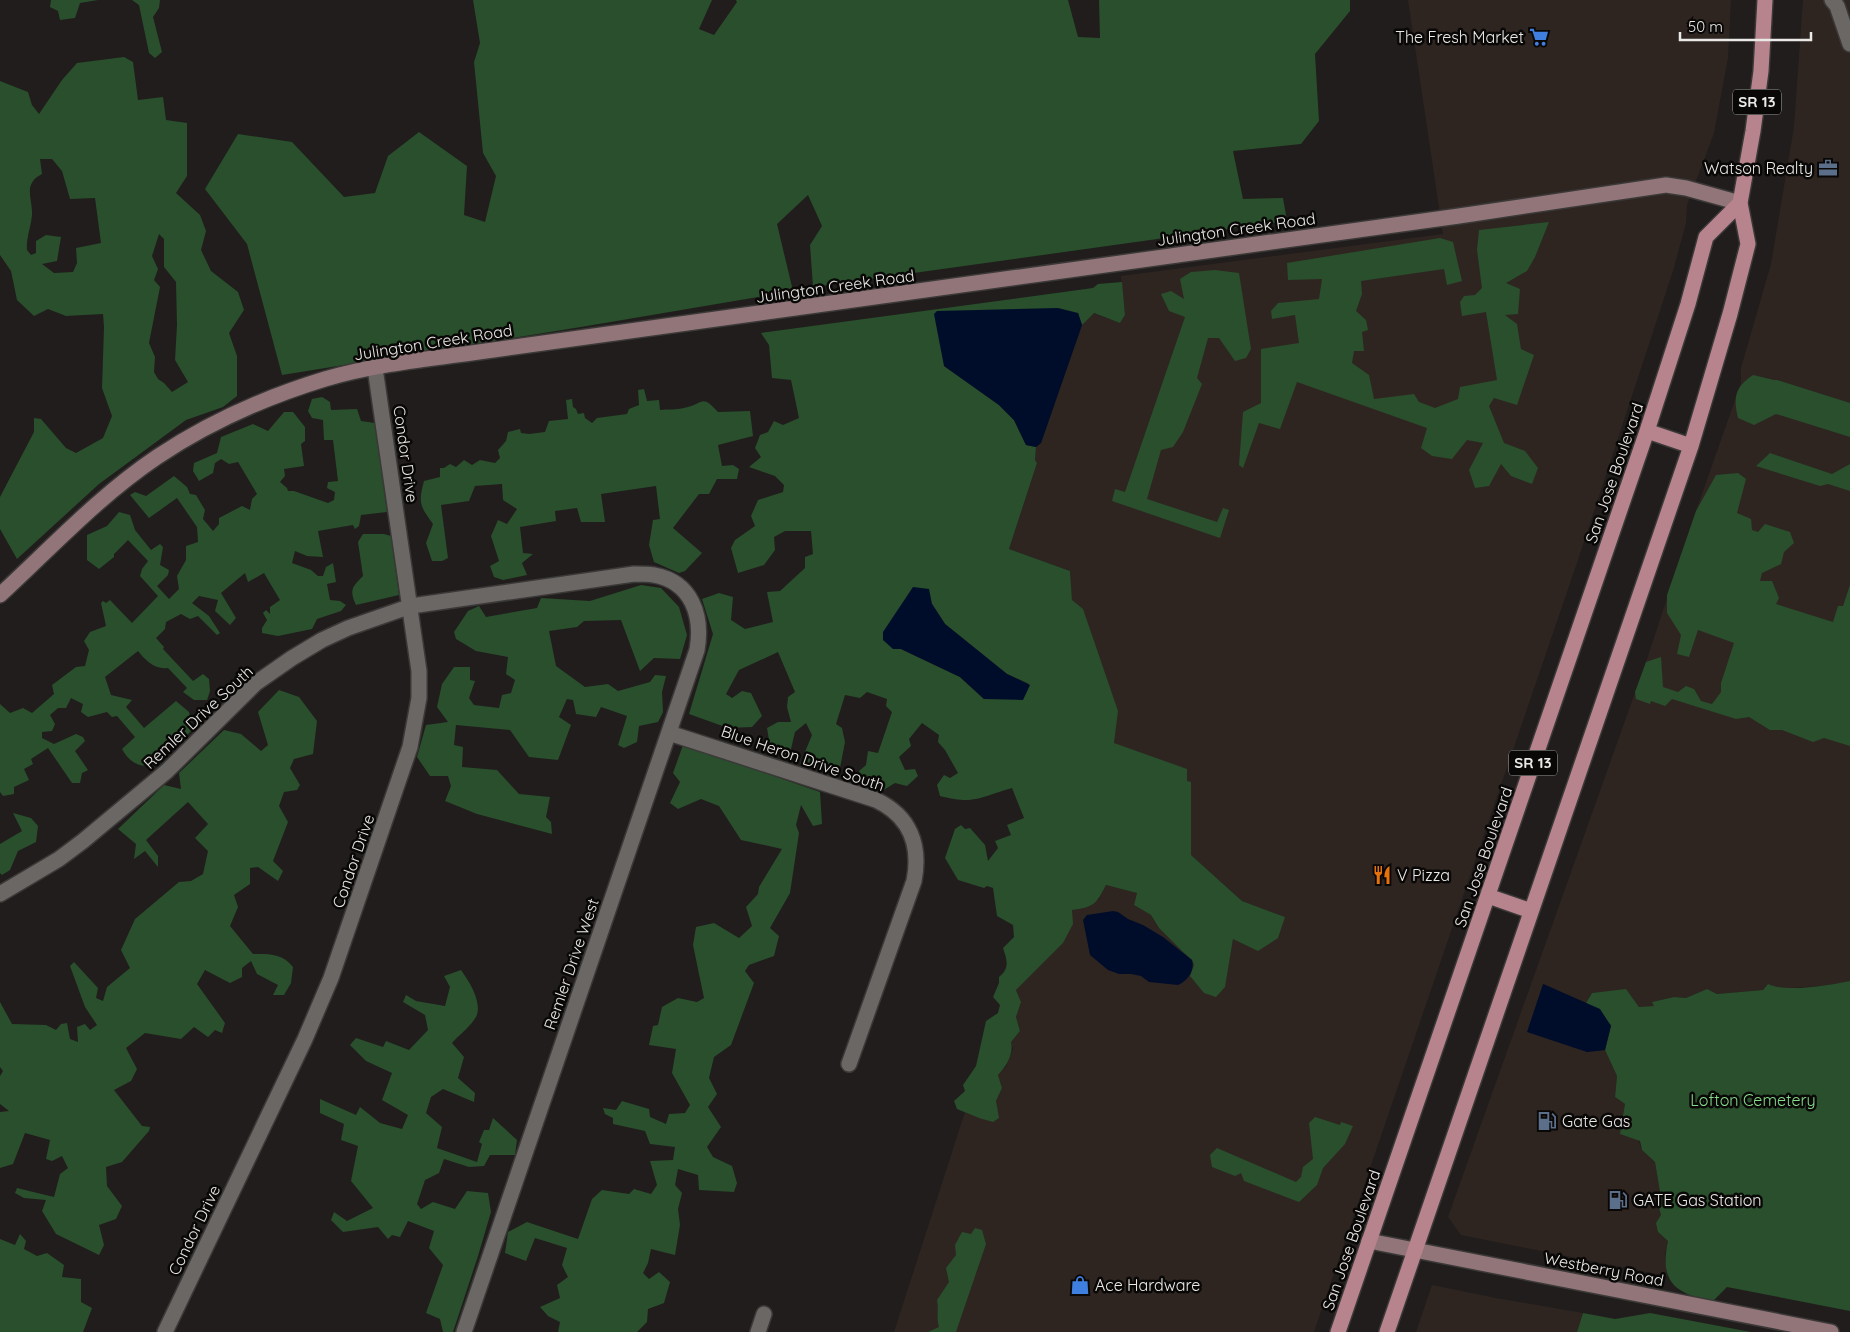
<svg xmlns="http://www.w3.org/2000/svg" width="1850" height="1332" font-family="Quicksand,sans-serif">
  <style>
    .built { fill: #2e2521 }
    .green { fill: #294f2c; fill-rule: evenodd }
    .water { fill: #000d2a }
    .lines { fill: none; stroke-linecap: round; stroke-linejoin: round }
    .street-casing { stroke: #3b3938; stroke-width: 18 }
    .secondary-casing { stroke: #3b3938; stroke-width: 18 }
    .primary-casing { stroke: #3b3938; stroke-width: 18 }
    .street { stroke: #6a6765; stroke-width: 15 }
    .secondary { stroke: #917579; stroke-width: 15 }
    .primary { stroke: #b7838d; stroke-width: 15 }
    .labels { text-anchor: middle; stroke-width: 5; stroke-linejoin: round; paint-order: stroke }
    .shield { fill: #090807; stroke: #a7a6a4; stroke-width: 1 }
    .shield-label { font-size: 15px; font-weight: bold; fill: #ebe9e8 }
    .poi-label { font-size: 16px; fill: #ebe9e8; stroke: #090807; text-anchor: start }
    .street-label { font-size: 16px; fill: #ebe9e8; stroke: #090807 }
    .park-label { font-size: 16px; fill: #86db8b; stroke: #090807 }
  </style>
  <rect width="100%" height="100%" fill="#201d1c"/>
  <path class="built" d="M1408,0h323l-3,58 -14,75 -27,72 -1,18 -13,48 -94,286 -265,775h-420l71,-220 14,6 17,-17 6,-13 -4,-13 8,-8 7,-18 -2,-7 9,-11 -4,-14 5,-15 -5,-12 47,-47 8,-33 28,-11 7,-14 31,8 -3,12 17,10 8,13 24,24 42,34 8,-47 52,-22 -43,-16 -51,-46v-72l-77,-40 3,-32 -45,-111 -2,-29 -61,-22 28,-86 -2,-3 1,-13 5,-4 41,-118 11,-12 27,10 5,-8 -4,-39 322,-42z
    M1803,0h47v981l-20,4 -53,4 -9,-5 -5,6 -46,4 -10,-5 -21,9 -12,-1 -22,5 3,4 -16,1 -13,-17 -34,3 -6,10 -42,-19 43,68 18,-2 12,26 -2,21 10,7 17,46 13,12 5,30 -4,6 5,17 -3,17 10,9 -3,14 2,21 -206,-41 -13,-18 198,-555 50,-151 45,-128v-15l30,-104 23,-137z
    M1432,1285l64,13 87,15 -6,19h-161z"/>
  <path class="green" d="M51,0h47l-18,3 -5,15 -15,2 -2,-9 -8,-4z
    M132,0h28l-1,8 -6,9 9,35 -7,6 -6,-5 -10,-48z
    M473,0h239l-13,29 15,6 23,-33 -1,-2h332l10,37 22,1 -1,-38h251v11l-35,43 4,67 -18,23 -68,7 10,48 40,-1 4,23 -474,66 -3,-42 12,-19 -14,-31 -31,29 16,67 -206,35 -305,49 -35,-131 -42,-55 33,-55 54,8 52,55 31,-4 13,-37 31,-24 48,34 -3,49 21,7 11,-46 -13,-23 -9,-91 6,-19z
    M124,57l9,5 5,38 25,-3 3,23 21,3v53l-11,17 24,22 6,16 -5,19 10,21 27,21 6,18 -15,23 8,23v40l-14,11 -37,13 -87,64 -82,75 -17,-30v-32l34,-65v-14l7,1 25,29 10,5 27,-15 9,-22 -10,-28 2,-61 -1,-13 -37,2 -18,-7 -14,7 -17,-16 -6,-29 -11,-16v-174l28,11 4,13 7,9 23,-34 15,-17zM40,159h12l10,12 8,28 25,-1 6,45 -25,5 1,15 -4,9 -19,1 -12,-9 15,-3 4,-24 -15,-2 -10,6v12l-5,2 -4,-5c-1,-12 4,-23 5,-35 1,-16 -10,-31 10,-41zM159,234l5,5v28l12,15 1,43 -2,35 13,22 -16,10 -8,-9 -6,-4 -4,-7 1,-15 -6,-14 11,-56 -6,-7 4,-11 -6,-13z
    M1549,222l-14,35 -8,14 -21,12 14,6 -2,25 -13,1 12,9 4,25 13,6 -17,50 -23,-7 -5,8 15,37 21,8 13,17 -6,16 -21,-8 -10,-12 -12,22 -14,2 -6,-18 14,-27 -16,-3 -15,19 -20,-3 -11,-8 6,-20 -130,-46 -17,47 -21,-6 -16,45 -4,-3 4,-53 18,-9v-54l38,-6 -4,-28 -23,4 -1,-8 7,-8 41,-4 3,-20 -34,1 -1,-17 153,-25 13,4 9,39 -15,4 -3,-16 -83,12 1,13 -6,17 10,9 2,10 -6,2 2,19h-10l-2,12 17,12 5,24 40,-5 5,8 16,6 23,-9 2,-12 37,-7 -11,-68 -24,4 -2,-14 4,-6 11,-1 7,-7 -5,-38 2,-20z
    M1215,270l24,3 12,76 -5,9 -11,3 -16,-23h-11l-11,40 5,6 -19,48 -10,15 -12,3 -14,49 70,23 6,-14 6,2 -9,28 -108,-37 3,-12 10,3 60,-175 -16,-6 -8,-17 10,-3 13,8 -4,-20 11,-7z
    M1122,282l3,33 -5,8 -26,-10 -12,12 -4,-12 -134,53 55,39 15,15 12,25 10,2 -1,13 2,3 -28,86 61,22 2,29 11,9 35,102 -4,32 73,26v12l4,1v73l51,46 43,16 -7,21 -20,13 -25,-12 -8,48 -9,10 -12,-4 -14,-17 4,-11 -2,-5 -9,-8 -24,-24 -8,-13 -17,-10 3,-12 -31,-8c-10,20 -13,22 -34,25l1,14 -10,19 -47,47 5,12 -5,15 4,14 -9,11c3,12 -5,25 -13,33l4,13 -6,13 3,17 -6,4 -14,-4 -22,-9 -3,-8 11,-10 -2,-6 13,-19 10,-45 12,-8 2,-8 -7,-8 6,-14v-6c11,-9 8,-17 4,-29l11,-11 -1,-12 -16,-9 -4,-28 -6,-2 -3,2 -26,-8 -13,-22 10,-29 6,-4 4,4 5,-1 15,17 3,16 10,-13 -3,-7 16,-6 -4,-10 17,-7 -12,-30c-32,9 -37,17 -72,8l-3,-11 7,-10 6,3 8,-5 -13,-23 -7,-8 1,-7 -17,-12 -13,16 2,7 -12,11 6,13 10,-1 3,7 -11,10 -12,-3 -13,8 -22,-10 -1,-10 7,-6 2,-14 10,2 14,-41 -6,-6 1,-7 -20,-7 -7,6 -15,-3 -9,29 6,4 3,14 -5,26 -14,5 -26,-9 12,-29 -6,-12 -11,9 -4,17 -9,8 -11,-4 -4,-25 11,-6h13l-4,-15 1,-10 7,-5 -17,-40 -39,18 -13,24 6,4 10,-7 9,2 11,23 -10,11 -24,1 -39,-14 24,-80 -11,-35 17,-6 14,4 -2,23 14,9 28,-7 -6,-30 13,-1 25,-23v-11l8,-3 -2,-23h-26l-11,6 1,13 -11,15 -26,8 -7,-25 4,-8 20,-14 -4,-10 7,-16 25,-8 1,-7 -9,-9 -26,-9 12,-10 -6,-9 5,-13 8,-3 6,-11 9,4 16,-7 -8,-38 -19,-2 -3,-33 -8,-12 332,-45 5,-4zM932,604l13,20 62,50 22,10 -45,15 -24,-22 -59,-28z
    M1753,375l21,5h3l73,23v34l-74,-23 -22,11 -16,-7c-5,-21 -3,-31 15,-43z
    M644,389l3,12 12,-1 1,10c8,-1 17,0 24,-2 20,-4 17,-15 34,4l32,-1 3,25 -35,9 4,21 11,-1 6,4 -2,10h-20l-8,15h-10l-26,34 29,25 -17,18 -6,2 -25,-11 -5,-17 4,-25 7,-1 -4,-33 -55,8 4,28h-24l-4,-14 -22,3 1,10 -36,6 3,26 10,1 -11,9 5,12 -24,5 -9,-3 -4,-11 9,-5 -8,-25 7,-16 9,4 10,-15 -14,-9 -1,-16 -27,2 -6,15 -28,4 7,53 -6,3h-10l-6,-18 7,-19c-13,-18 -15,-21 -9,-43l16,-4v-9h4l6,-4 6,3 8,-7 8,5 8,-5 15,3 5,-5 -2,-8 8,-9 2,-9 12,-3 1,4 8,1 16,-2 4,-11 19,-2 -2,-19 6,-1 1,8 3,2 2,5 6,-1 1,5 7,5 5,-5 30,-4 2,-5 10,-4 -1,-15z
    M322,397l8,5 1,8 26,-1 4,12 14,2 12,89 -26,3 -2,11 -4,3 -2,-4 -35,6 5,26 -16,-1 -12,-5 -3,12 19,7 7,6h5l3,-9 7,-4 3,19 -9,2 3,16 10,1 6,4 -5,6 -24,8 -5,10 -34,7 -16,-3v-5l5,-8 -4,-7 3,-3 4,4v-7l10,-7 -16,-27 -16,9 -3,-9 -24,20 15,25 -6,7 -15,-14 3,-11 -19,-4 -7,7 17,13 11,17 -3,2 -19,-19 -8,3 -9,-5 -15,8 -1,7 -9,9 8,9 -1,2 30,32 10,-7 6,5 1,12 -3,9h-13l-11,-8 4,-4 -19,-20c-13,2 -23,-8 -30,-17l-33,26 6,18 21,5 -6,7 18,21 32,-27 13,11 4,17c-7,7 -31,33 -38,35 -15,5 -26,-2 -33,-15l13,-12 -18,-21 -5,1 -5,-5 -19,5 -7,-5 2,-8 -12,-6 -5,10h-8l-8,7 5,9 -3,7 -10,1v6l12,6 22,-10 7,3 2,4 -10,10 13,19 -6,3 -2,10h-8l-24,-35 -17,11 2,5 -9,5 5,11 -15,7v7l-11,2 -3,-4v-88l10,9 13,-5 9,5 22,-19 -2,-9 24,-18 9,-1 4,-16 -5,-9 6,-9 16,-6 -5,-23 2,-2 3,2 4,-3 22,23 26,-27 -18,-20 2,-7 6,-8 -20,-21 -14,14v3l-15,12 -12,-9v-25l20,-9 12,-14 11,3 5,15 16,20 9,-6 3,3 -3,18 9,5 -1,5 -11,11 12,13 10,-10 -2,-13 9,-16v-14l12,-4 -1,-15 -20,-29 -28,20 -19,-23 5,-3 11,4 28,-20 13,11 3,7 6,1 9,15 -2,9 10,12 6,-7v-6l23,-12 8,4 2,-11 5,-5 -19,-32 -9,2 -8,-5 -6,4 -2,10 -14,8 -6,-10 1,-8 23,-10 4,-16 32,-13 15,7 16,-19h9l12,15v14l-4,3 3,22 -20,3 1,7 -5,6 7,6 1,3h6l34,12 6,-3 1,-8 -8,-4 1,-6 10,-1 -5,-41h-9l-1,-20 -11,-2 -4,-7 4,-12z
    M1770,453l62,21 18,-10v27l-22,-7 -8,2 -64,-20z
    M1738,473l8,6 -9,34 14,6 1,11 6,2 7,-8 25,8 4,11 -10,9 -3,12 -19,9 -2,8h12l7,17 -3,6 57,18 5,-16h5l7,-21v161l-26,-8 -11,4 -31,-12h-12l-21,-13 -13,2 -64,-20 -7,7 -14,-5 -1,3 -14,-5 -1,-7 11,-30 15,-5 2,30 15,5 8,-6 8,3 7,12 11,3 9,-12v-9l13,-40 -36,-13 -9,27 -12,-3 4,-19 -14,-22v-18l29,-84 20,-36z
    M363,534h21l7,2 8,59 -43,10c-7,-15 -4,-18 7,-29l-5,-34z
    M641,585l20,3 18,19 8,28 -7,24 -26,-1 -14,13 -19,-51 -37,1 -7,6 -28,4 7,35 29,21 23,-3 10,7 32,-9 5,-7 11,1 -4,16 1,20 -5,10 -19,4 -2,16 -13,6 -6,-3 9,-29 -26,-9 -5,10 -20,-3 -3,-14 -6,-1 -8,18 12,8 -13,35 -29,-3 -19,-27 -54,-5 -2,20 9,2 -1,20 35,3 22,24 31,3 -4,20 5,5 1,12 -75,-20 -32,-13 6,-15 -3,-10h-18l-13,-19 9,-32 22,-3 -11,-15 5,-23 12,-17h16v13l5,1 -6,17 5,7 25,3 3,-13 9,-2 4,-13 -9,-6 2,-17 -32,-6 -20,-12 -2,-7 14,-21 11,-5 7,11 51,-9 4,-10 49,3z
    M279,690l20,7 18,24 -4,33 -19,5 -4,9 10,17 -3,5 -13,2 -5,14 9,16 -15,39 10,10 -5,10 -20,-14 -8,1v16l-16,11 4,12 -8,19 23,28c16,0 29,-1 40,13l-2,16 -7,12h-11l5,-10 -21,-11 -6,-13 -9,7v9l-12,6 -25,-13 -8,14 28,39 -3,10 -7,-3 -7,7 -14,-10 -13,12 -36,-6 -19,15 11,21 -6,12 -17,9 28,36 8,1 -1,4 -27,31 -16,5 1,19 15,20 -6,13 -17,6 5,20 -5,10 -43,-21 -14,-23 4,-11 -22,-2 -9,-5 2,-5 37,9 6,-23 8,-6 -6,-12 -10,5 -6,-2 4,-19 -25,-7 -12,31 -13,4v-56l9,-1 -9,-7v-28l3,-5 -3,-4v-65l12,22 34,1 10,5 5,-6 6,-1 3,16 8,3 -1,-15 8,-3 5,6 7,-5 -12,-18 -15,-41 4,-4 24,26 -2,10 7,3 4,-14 23,-19 -9,-18 14,-31 44,-37 12,-1 12,-7 5,-23 -13,-13 13,-14 -20,-22 -42,38 12,16v11l-13,-16 -11,8 2,-15 -18,-15 46,-44 17,4 -2,-16 45,-43 17,4 20,17 7,-6 -10,-33z
    M683,745l137,47 2,32 -9,2 -12,-21 -5,20 3,8 -9,60 -20,35 9,8 -5,20 -25,9 -4,6 9,12 -23,62 -17,12 -5,21 8,16 -9,13 13,20 -14,20 6,10 19,9 5,17 -3,9 -35,-2 -1,-15 -20,-6 -3,16 7,8 -4,16 2,16 -5,30 -24,-6 -3,14 -5,10 6,6 10,-7 11,10 -6,21 -16,6 -1,13 -10,10h-79l2,-10 -12,-6 -8,-9 20,-9 -3,-13 11,-8 -6,-12 5,-17 -32,-10 -9,23 -21,-8 3,-21 19,-10 51,17 14,-40 10,-9 27,4 5,-5 17,5 6,-9 -7,-24 23,-1 2,-13 -25,-3 -5,-13 -32,-7v-6l-8,-4 -2,-6 13,2 6,-9 27,8 1,8 16,7 3,-10 16,-1 5,-8 -18,-32 4,-24 -27,-4 4,-19 5,-1 4,-18 16,-9 19,4 7,-4 -11,-53 3,-18 18,-4 25,15 13,-12 -6,-19 12,-13 1,-7 23,-38 -41,-9 -22,-34 -18,-7 -23,10 -8,-6 10,-21 -7,-9z
    M13,813l18,5 7,8 -2,16 -18,9 -8,19 -8,5 -2,-2v-29l22,-13z
    M461,970c8,11 22,33 15,47 -5,9 -17,18 -24,26l12,14 -6,21 17,15 -1,9 -31,-13 -12,8 -5,16 16,14 -5,21 40,14 5,-18 -3,-2 5,-12h5l4,-12 24,22 -2,15h-25l-6,11 -15,1 -25,-8 -5,14 -14,7 -8,24 4,5 12,-7 22,7 12,-18 21,2 3,19 -13,44 -25,76h-10l-3,-13 -14,-6 17,-48 -14,-17 5,-17 -26,-10 -8,16 -8,-2 -4,4 -10,-12 -35,5 -12,-12 3,-8 13,9 26,-13 -22,-27 7,-35 -17,-6 3,-16 -24,-11v-14l36,16 4,-8 20,16 22,6 6,-14 -26,-15 10,-27 -26,-12 -16,-16 6,-7 27,9 3,-6 23,9 19,-20 -3,-15 -22,-13 3,-7 10,6 29,5 5,-19 -6,-11z
    M1850,981v330l-123,-24 -14,14c-38,-7 -54,-19 -45,-60l-10,-9 -2,-9 5,-8 -5,-17 4,-6 -5,-30 -13,-12 -2,-9 -20,-7 5,-30 -10,-7 2,-21 -12,-26 6,-25 -25,-22 6,-10 34,-4 13,18 15,-1 -2,-4 22,-5 12,1 21,-9 10,5 46,-4 5,-6c18,9 62,1 82,-3z
    M1315,1117l25,8 1,-3 12,4 -8,18 -22,24 -6,17 -18,17 -55,-21 -3,-8 -6,3 -23,-9 -2,-12 7,-7 79,34 5,-5 2,-10 10,-8 -4,-36z
    M975,1228l7,2 4,14 -30,88h-28l11,-5c-3,-10 0,-17 -2,-27l12,-18 -3,-14 10,-13 -1,-10 7,-13 9,2z
    M20,1234l6,7 -2,8 13,7 10,-3 17,12 -2,12 19,2v23l11,6 -9,24h-83v-93l15,6z
    M1583,1313l32,6 35,-6 101,19h-174z"/>
  <path class="water" d="M1058,308l20,5 4,12 -41,118 -5,4 -10,-2 -12,-25 -15,-15 -55,-39 -10,-52 3,-3z
    M913,587l16,2 3,15 13,20 62,50 23,11 -7,15 -39,-1 -24,-22 -59,-28h-8l-10,-9v-8z
    M1113,911l5,1 10,7 15,6 20,12 29,23c3,10 -4,21 -14,25l-29,-3 -8,-6 -10,-2h-12l-11,-4 -18,-15 -7,-35 4,-5z
    M1543,984l57,25 11,17 -6,24 -18,2 -60,-20z"/>
  <g class="lines">
    <g class="street-casing">
      <path id="street" d="M1832,0l5,6 13,38
        M669,733l207,67c34,16 45,45 38,81l-65,183
        M0,894l59,-35 24,-18 84,-70 89,-88 36,-25 30,-18 26,-12 63,-22 223,-32c6,0 13,0 20,1 38,7 49,41 43,75l-233,682
        M165,1332l140,-293 26,-61 79,-231 9,-49v-27l-44,-303
        M758,1332l6,-18"/>
    </g>
    <g class="secondary-casing">
      <path id="secondary" d="M0,595c51,-47 99,-99 157,-138 51,-34 109,-60 168,-78 54,-16 113,-21 168,-29l966,-134 207,-31 20,3 54,15
        M1369,1241l462,91"/>
    </g>
    <g class="primary-casing">
      <path id="primary" d="M1647,431l44,15
        M1488,896l43,15
        M1338,1332l309,-901 41,-127 18,-67 34,-34
        M1387,1332l304,-886 39,-132 18,-70 -8,-41 13,-72 8,-60 4,-71"/>
    </g>
    <use href="#street" class="street"/>
    <use href="#secondary" class="secondary"/>
    <use href="#primary" class="primary"/>
  </g>
  <defs>
    <g id="supermarket-bare" transform="scale(1.5)"><path d="M-6-5.5h2.5l.6 2H6L4.5 2H-2.5L-4.4-4H-6ZM-1.5 3.2a1.3 1.3 0 1 0 .1 0ZM3 3.2a1.3 1.3 0 1 0 .1 0Z" fill="#3f7fe0" stroke="#090807" stroke-width="2.5" paint-order="stroke"/></g>
    <g id="office-bare" transform="scale(1.5)"><path d="M-6-3h4V-5.5h4V-3h4V5H-6ZM-1-4.5V-3h2v-1.5ZM-6 0V1H6V0Z" fill="#5c6f8a" stroke="#090807" stroke-width="2.5" paint-order="stroke"/></g>
    <g id="restaurant-bare" transform="scale(1.5)"><path d="M-5-6h1v4h1v-4h1v4h1v-4h1v5L-1.5 .5V6h-2V.5L-5-1ZM5-6V6H3V1.5H1.5Q1.5-4 5-6Z" fill="#e8710a" stroke="#090807" stroke-width="2.5" paint-order="stroke"/></g>
    <g id="fuel-bare" transform="scale(1.5)"><path d="M-5.5-6h7V0h2V4h1.3V-2.5L3-4.5l.8-.8L6-3V5H2.5V1h-1V6h-7ZM-4.2-4.7v3.2H.2V-4.7Z" fill="#5c6f8a" stroke="#090807" stroke-width="2.5" paint-order="stroke"/></g>
    <g id="shop-bare" transform="scale(1.5)"><path d="M-5-2.5h2.3a2.7 3.5 0 0 1 5.4 0H5L5.5 6h-11ZM-1.5-2.5h3a1.5 2.3 0 0 0-3 0Z" fill="#3f7fe0" stroke="#090807" stroke-width="2.5" paint-order="stroke"/></g>
  </defs>
  <g fill-rule="evenodd">
    <use href="#supermarket-bare" x="1539" y="37"/>
    <use href="#office-bare" x="1828" y="168"/>
    <use href="#restaurant-bare" x="1382" y="875"/>
    <use href="#fuel-bare" x="1547" y="1121"/>
    <use href="#fuel-bare" x="1618" y="1200"/>
    <use href="#shop-bare" x="1080" y="1285"/>
  </g>
  <g class="labels">
    <g class="shield">
      <rect x="1733" y="89.5" width="48" height="25" rx="4"/>
      <rect x="1509" y="750.5" width="48" height="25" rx="4"/>
    </g>
    <g class="shield-label">
      <text x="1757" y="107">SR 13</text>
      <text x="1533" y="768">SR 13</text>
    </g>
    <g class="poi-label">
      <text x="1524" y="43" text-anchor="end">The Fresh Market</text>
      <text x="1813" y="174" text-anchor="end">Watson Realty</text>
      <text x="1397" y="881">V Pizza</text>
      <text x="1562" y="1127">Gate Gas</text>
      <text x="1633" y="1206">GATE Gas Station</text>
      <text x="1095" y="1291">Ace Hardware</text>
    </g>
    <g class="street-label">
      <text transform="translate(1236 229) rotate(-8)" y="6">Julington Creek Road</text>
      <text transform="translate(835 286) rotate(-8)" y="6">Julington Creek Road</text>
      <text transform="translate(433 342) rotate(-9)" y="6">Julington Creek Road</text>
      <text transform="translate(406 454) rotate(82)" y="6">Condor Drive</text>
      <text transform="translate(1614 473) rotate(-71)" y="6">San Jose Boulevard</text>
      <text transform="translate(198 717) rotate(-43)" y="6">Remler Drive South</text>
      <text transform="translate(803 758) rotate(19)" y="6">Blue Heron Drive South</text>
      <text transform="translate(1483 857) rotate(-71)" y="6">San Jose Boulevard</text>
      <text transform="translate(353 861) rotate(-71)" y="6">Condor Drive</text>
      <text transform="translate(571 964) rotate(-71)" y="6">Remler Drive West</text>
      <text transform="translate(194 1230) rotate(-64)" y="6">Condor Drive</text>
      <text transform="translate(1351 1240) rotate(-71)" y="6">San Jose Boulevard</text>
      <text transform="translate(1604 1269) rotate(11)" y="6">Westberry Road</text>
    </g>
    <g class="park-label">
      <text x="1753" y="1106">Lofton Cemetery</text>
    </g>
  </g>
  <path d="M1680 32v8h131v-8" fill="none" stroke="#ebe9e8" stroke-width="2.5"/>
  <text x="1688" y="32" font-size="15" fill="#ebe9e8" stroke="#090807" stroke-width="4" paint-order="stroke">50 m</text>
</svg>
